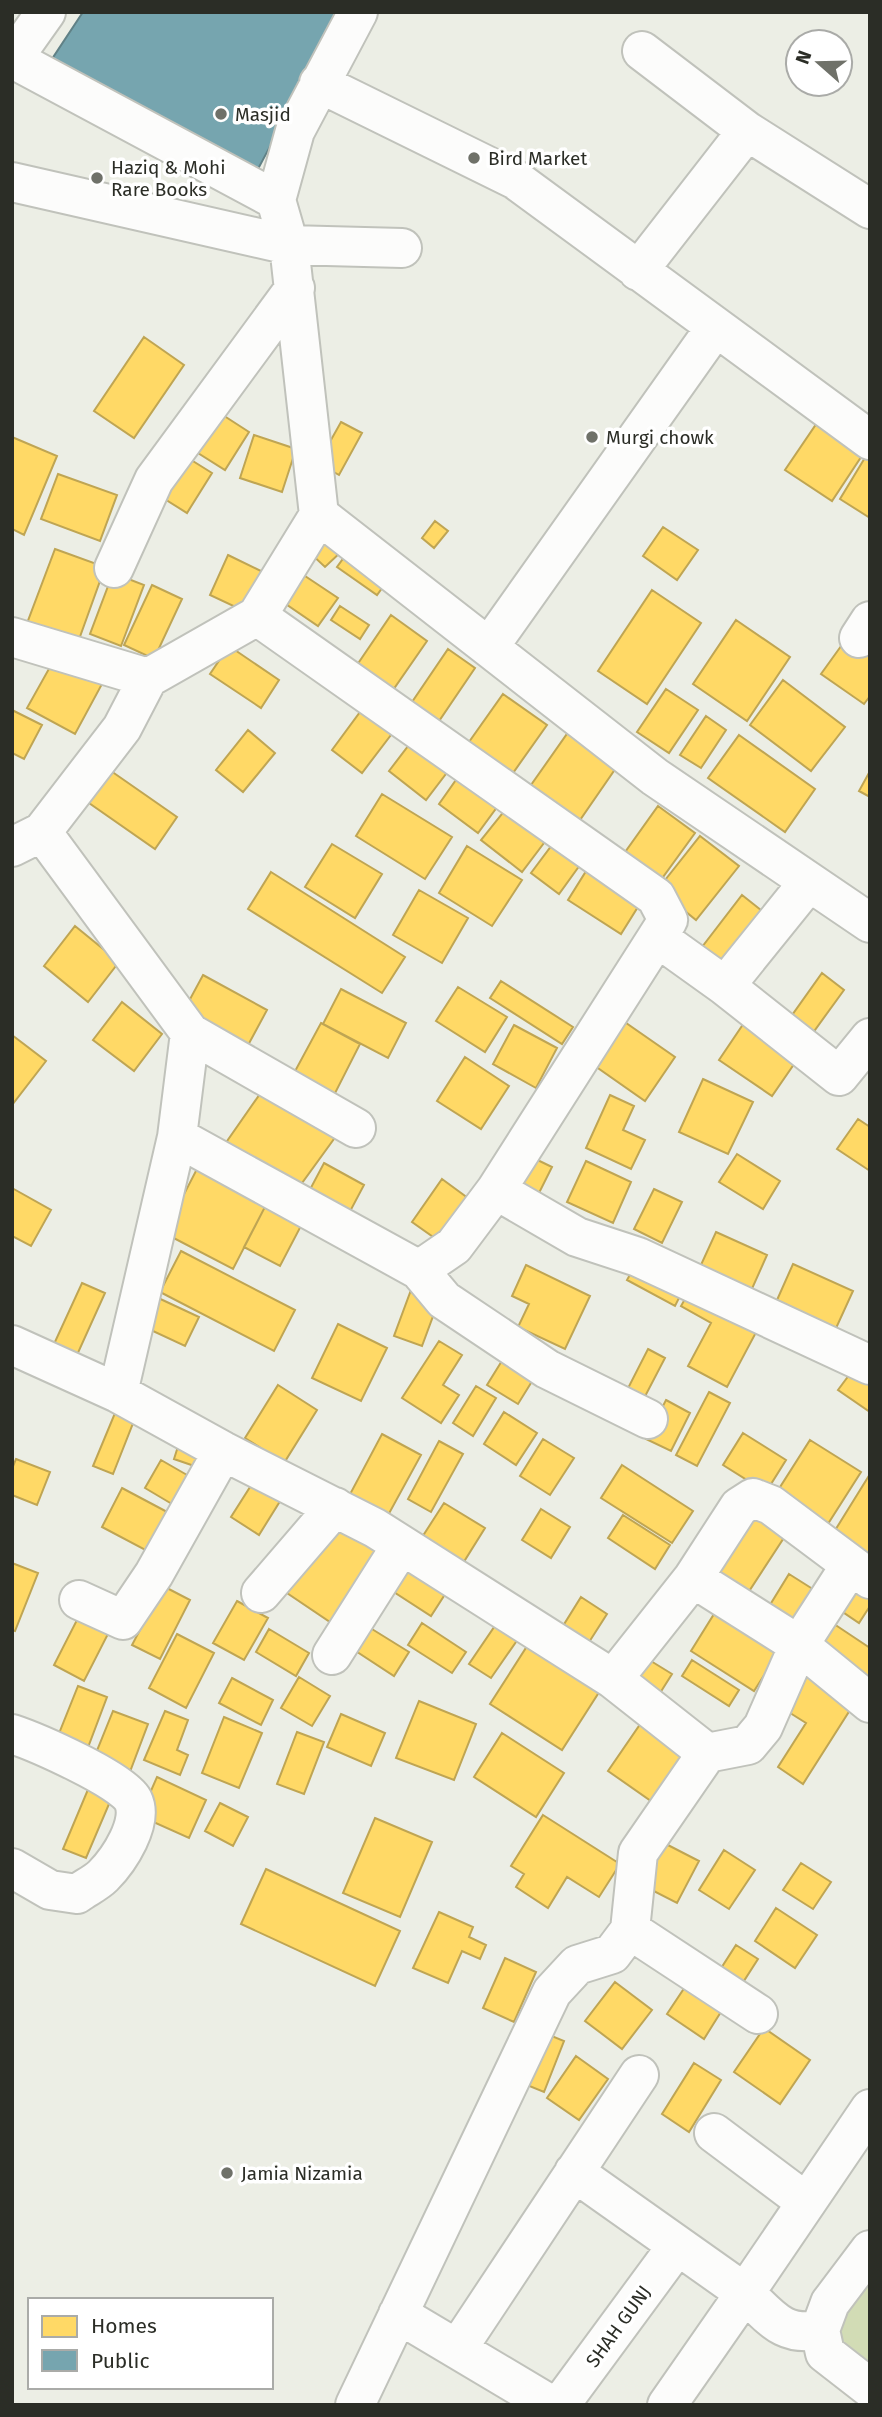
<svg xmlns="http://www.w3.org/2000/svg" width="882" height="2417" font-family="'Fira Sans',sans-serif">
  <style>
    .green { fill: #d2dcb5 }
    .homes { fill: #ffd966; stroke: #bfa553; stroke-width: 2 }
    .public { fill: #76a5af; stroke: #608186; stroke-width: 2 }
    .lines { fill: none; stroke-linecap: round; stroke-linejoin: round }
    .minor-casing { stroke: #c0c2bb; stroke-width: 42 }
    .major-casing { stroke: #c0c2bb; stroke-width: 42 }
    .minor { stroke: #fcfcfb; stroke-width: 38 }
    .major { stroke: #fcfcfb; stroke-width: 38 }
    .poi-dot { fill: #6f7169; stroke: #fff; stroke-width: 2.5 }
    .labels { text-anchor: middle; stroke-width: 7; stroke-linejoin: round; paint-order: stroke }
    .poi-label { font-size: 19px; fill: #2b2d26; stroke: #fff; text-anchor: start }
    .street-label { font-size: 19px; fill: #2b2d26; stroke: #fff }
  </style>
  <rect width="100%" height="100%" fill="#eceee5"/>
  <path class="green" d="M870,2262v106l-31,-22 -1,-42z"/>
  <path class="homes" d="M144,337l40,28 -50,73 -40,-27z
    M215,410l34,22 -24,38 -35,-22z
    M821,417l46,31 -35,53 -47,-31z
    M341,422l21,11 -23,42 -21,-12z
    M254,435l42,14 -14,43 -42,-14z
    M12,437l45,19 -33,79 -12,-6z
    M180,453l32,20 -25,40 -32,-20z
    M866,456l4,2v60l-30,-19z
    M58,474l59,21 -17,46 -59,-22z
    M435,521l13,10 -14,17 -12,-10z
    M663,527l35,23 -21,30 -34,-24z
    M327,534l16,16 -18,17 -16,-15z
    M55,549l50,18 -28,78 -51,-19z
    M228,555l35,17 -19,39 -34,-16z
    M345,556l40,28 -8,11 -40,-28z
    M296,570l42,28 -20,28 -41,-28z
    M113,573l31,12 -23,61 -31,-12z
    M152,585l30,14 -28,60 -30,-14z
    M652,590l49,33 -54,81 -49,-33z
    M340,606l29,19 -9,14 -29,-19z
    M391,615l36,26 -34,49 -36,-25z
    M736,620l54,37 -43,64 -54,-37z
    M849,635l21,14v47l-6,8 -43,-30z
    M229,646l50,34 -18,28 -51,-34z
    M448,649l27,19 -38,56 -27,-19z
    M55,658l47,26 -27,50 -48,-26z
    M783,680l62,47 -34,44 -61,-46z
    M666,689l32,21 -29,43 -32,-21z
    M503,694l44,31 -34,48 -44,-31z
    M363,708l31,23 -32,42 -30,-23z
    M12,710l30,15 -18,34 -12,-6z
    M706,716l20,14 -25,38 -21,-13z
    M248,730l27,23 -32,39 -27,-22z
    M569,731l49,34 -38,55 -49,-35z
    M739,735l76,54 -30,43 -77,-54z
    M415,737l37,29 -26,34 -37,-29z
    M463,770l40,29 -25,34 -39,-29z
    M111,771l66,46 -22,32 -66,-46z
    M870,771v26l-11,-6z
    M382,794l70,43 -27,42 -69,-43z
    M510,804l40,31 -28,37 -41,-32z
    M658,806l37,27 -40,55 -37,-26z
    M700,836l39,30 -43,54 -38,-31z
    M558,837l27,21 -26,36 -28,-21z
    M332,844l50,30 -27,44 -50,-31z
    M467,846l55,34 -30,46 -53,-33z
    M593,860l53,34 -25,40 -53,-34z
    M271,872l134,85 -23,36 -134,-84z
    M419,890l49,28 -26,45 -49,-28z
    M742,895l29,23 -39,52 -30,-23z
    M75,926l44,36 -31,40 -44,-36z
    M822,973l22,17 -37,51 -22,-16z
    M203,975l64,35 -21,39 -64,-35z
    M501,981l72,46 -11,17 -72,-46z
    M458,987l49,30 -22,35 -49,-31z
    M341,989l65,34 -18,35 -65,-34z
    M122,1002l40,32 -28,37 -41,-31z
    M616,1016l59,41 -30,44 -60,-42z
    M748,1017l53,37 -29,42 -53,-36z
    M321,1023l39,21 -32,63 -41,-21z
    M514,1025l43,23 -21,40 -43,-24z
    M12,1035l34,26 -34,44z
    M465,1057l44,29 -28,43 -44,-28z
    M703,1079l50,23 -25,52 -49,-22z
    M269,1081l70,51 -45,62 -69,-50z
    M610,1095l24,11 -11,24 22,10 -14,29 -45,-21z
    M858,1119l12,8v44l-33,-22z
    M523,1153l29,14 -18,36 -29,-14z
    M737,1154l43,27 -17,28 -44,-27z
    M586,1161l45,21 -18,41 -46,-21z
    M324,1163l40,22 -18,34 -40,-22z
    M199,1165l69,36 -35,68 -69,-36z
    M442,1179l34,25 -30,42 -34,-24z
    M12,1188l39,22 -20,36 -19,-10z
    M654,1189l28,13 -20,41 -28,-14z
    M267,1203l36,19 -23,44 -36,-19z
    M716,1232l51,23 -16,36 -51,-24z
    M181,1251l114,59 -21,41 -114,-59z
    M638,1260l47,26 -10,20 -48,-26z
    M793,1264l60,27 -21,46 -59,-28z
    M526,1265l64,31 -25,53 -47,-22 11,-23 -17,-8z
    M82,1283l23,10 -28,62 -23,-11z
    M693,1285l68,38 -34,64 -39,-21 23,-43 -30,-17z
    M411,1290l28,10 -17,46 -28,-10z
    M154,1296l45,21 -14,29 -45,-21z
    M338,1324l49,24 -26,53 -49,-23z
    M439,1341l23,14 -19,30 16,10 -18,28 -39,-25z
    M648,1349l17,9 -25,48 -17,-8z
    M508,1351l31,19 -21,34 -31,-19z
    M858,1363l12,8v41l-32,-22z
    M278,1385l39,25 -33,53 -39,-25z
    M476,1386l20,12 -23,38 -20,-13z
    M709,1392l21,11 -33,63 -21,-11z
    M666,1400l24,13 -19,38 -25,-12z
    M120,1401l19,7 -26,66 -20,-8z
    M504,1412l33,21 -21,32 -32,-21z
    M743,1433l43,27 -20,32 -43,-27z
    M382,1434l39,21 -35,64 -38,-21z
    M543,1439l31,19 -24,37 -30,-19z
    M180,1440l30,10 -7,19 -29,-10z
    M810,1440l51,32 -35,55 -51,-32z
    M439,1441l24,13 -32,58 -23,-13z
    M16,1459l34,13 -13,33 -25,-10v-26z
    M161,1460l33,19 -17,28 -32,-19z
    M622,1465l71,46 -21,32 -71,-45z
    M259,1473l28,17 -28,45 -28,-18z
    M870,1474v80l-36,-22z
    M122,1488l49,26 -20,39 -49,-26z
    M444,1503l41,25 -25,40 -41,-26z
    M750,1504l39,26 -47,72 -39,-26z
    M541,1509l29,18 -19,31 -29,-18z
    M623,1515l47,30 -15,24 -47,-31z
    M330,1516l52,36 -49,72 -52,-35z
    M404,1554l47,31 -20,31 -48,-31z
    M12,1563l26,10 -23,58 -3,-1z
    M789,1574l30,19 -24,39 -30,-19z
    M870,1584v22l-11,17 -28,-19z
    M163,1586l27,14 -30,59 -28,-14z
    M581,1597l26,17 -23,36 -26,-16z
    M237,1601l31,17 -24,42 -31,-17z
    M719,1606l63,41 -28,44 -63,-40z
    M80,1614l30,16 -26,51 -30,-16z
    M503,1614l22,15 -34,49 -22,-14z
    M828,1620l42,28v37l-59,-39z
    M359,1621l50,31 -15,24 -49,-32z
    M422,1623l44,29 -14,21 -44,-28z
    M269,1629l40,24 -13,23 -40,-24z
    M177,1634l37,19 -28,55 -37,-20z
    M531,1640l72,46 -41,64 -72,-46z
    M646,1658l26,16 -17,27 -26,-16z
    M692,1660l47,30 -10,16 -47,-30z
    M805,1665l52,34 -54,85 -25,-17 28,-44 -27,-17z
    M299,1677l31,19 -18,30 -31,-18z
    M232,1678l41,22 -12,25 -42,-22z
    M78,1686l29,11 -23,61 -30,-12z
    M419,1701l57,23 -22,56 -58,-22z
    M113,1711l35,13 -20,53 -36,-14z
    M165,1711l23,9 -11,30 11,5 -8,20 -36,-15z
    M341,1714l44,19 -14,33 -44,-19z
    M224,1717l38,16 -23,55 -37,-15z
    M641,1723l44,31 -34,47 -43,-30z
    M297,1732l27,10 -20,52 -27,-10z
    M502,1733l62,40 -28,44 -62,-40z
    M157,1777l49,23 -17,38 -49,-22z
    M89,1787l23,10 -26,61 -23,-9z
    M220,1803l28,14 -15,29 -28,-15z
    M543,1815l77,49 -21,33 -32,-20 -19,31 -32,-21 8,-13 -13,-8z
    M375,1818l57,24 -32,75 -57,-24z
    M662,1842l37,19 -22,42 -37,-19z
    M724,1850l31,20 -26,39 -30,-19z
    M801,1863l30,19 -18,27 -30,-19z
    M266,1869l134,62 -25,55 -134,-62z
    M776,1908l41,27 -22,33 -40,-27z
    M439,1912l34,15 -4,10 17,8 -6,14 -18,-8 -14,32 -35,-15z
    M736,1945l22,14 -18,28 -22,-14z
    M505,1958l31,14 -22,50 -31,-14z
    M693,1975l36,24 -25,40 -37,-25z
    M615,1982l37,28 -30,39 -37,-28z
    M764,2028l46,32 -30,44 -46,-32z
    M537,2030l27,11 -20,51 -27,-11z
    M576,2056l32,23 -29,41 -32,-22z
    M694,2063l27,17 -32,52 -27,-18z"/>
  <path class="public" d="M83,12h259l-84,157 -206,-110z"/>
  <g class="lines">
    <g class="minor-casing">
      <path id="minor" d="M358,12l-63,119 -19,69 13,45 113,3
        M642,51l105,80 123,78
        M13,59l263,141
        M319,83l197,97 354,260
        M12,182l277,63 30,270 336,262 215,146
        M638,271l109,-140
        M114,568l40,-88 141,-192
        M257,616l399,281 12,23 -172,270 81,47 61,20 232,108
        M12,637l136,41
        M859,638l11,-17
        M489,647l226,-319
        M12,847l30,-15
        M658,938l67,48 114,90 31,-38
        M725,986l83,-103
        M190,1033l166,95
        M177,1137l242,133 35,-24 42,-56
        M419,1270l25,30 103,69 101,50
        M12,1345l106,48 105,58 152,77 238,151 94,74 -69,100 -8,77 -18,24 -35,11 -25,27 -197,413
        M118,1393l59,-256 13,-104 -148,-201 80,-104 26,-50 109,-62 62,-101
        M693,1578l106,67 71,58
        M261,1593l74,-86
        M79,1600l44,20 31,-46 69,-123
        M332,1655l69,-109
        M613,1679l80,-101 46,-71 14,-9 18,7 99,74
        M12,1734c24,8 111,46 121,66 11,22 -14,60 -30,76 -7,7 -18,12 -26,18l-27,-4 -38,-22
        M707,1753l41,-8 15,-18 36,-82 51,-79
        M630,1930l128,84
        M714,2133l92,69
        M574,2172l171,121 125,-184
        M870,2250l-40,53 -10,27 5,23 45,35
        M398,2314l153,91
        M458,2348l181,-273
        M560,2405l117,-159
        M667,2405l78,-112c26,24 37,44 75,37"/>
    </g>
    <g class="major-casing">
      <path id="major" d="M12,60l34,-48"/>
    </g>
    <use href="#minor" class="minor"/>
    <use href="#major" class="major"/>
  </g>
  <g class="poi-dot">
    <circle cx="221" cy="114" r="7"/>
    <circle cx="474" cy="158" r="7"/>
    <circle cx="97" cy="178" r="7"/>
    <circle cx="592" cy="437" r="7"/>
    <circle cx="227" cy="2173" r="7"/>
  </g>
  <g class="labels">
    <g class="poi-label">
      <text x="235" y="121">Masjid</text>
      <text x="488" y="165">Bird Market</text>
      <text x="111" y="174">Haziq &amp; Mohi<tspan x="111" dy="22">Rare Books</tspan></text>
      <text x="606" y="444">Murgi chowk</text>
      <text x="241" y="2180">Jamia Nizamia</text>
    </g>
    <g class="street-label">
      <text transform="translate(618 2326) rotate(-54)" y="7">SHAH GUNJ</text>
    </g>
  </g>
  <rect width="882" height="2417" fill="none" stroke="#2b2d26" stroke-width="28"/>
  <rect x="28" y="2298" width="245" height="91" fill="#ffffff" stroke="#aaaba8" stroke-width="2"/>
  <rect x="42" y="2316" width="35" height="21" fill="#ffd966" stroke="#aaaba8" stroke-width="2"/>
  <text x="91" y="2333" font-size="21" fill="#2b2d26">Homes</text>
  <rect x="42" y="2350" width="35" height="21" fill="#76a5af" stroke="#aaaba8" stroke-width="2"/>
  <text x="91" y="2368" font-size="21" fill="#2b2d26">Public</text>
  <g transform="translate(819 63) rotate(290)"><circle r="33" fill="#ffffff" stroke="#aaaba8" stroke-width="2"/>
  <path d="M0-5L12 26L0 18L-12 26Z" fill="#6f7169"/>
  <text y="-10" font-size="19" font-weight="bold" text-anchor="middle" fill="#2b2d26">N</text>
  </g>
</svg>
